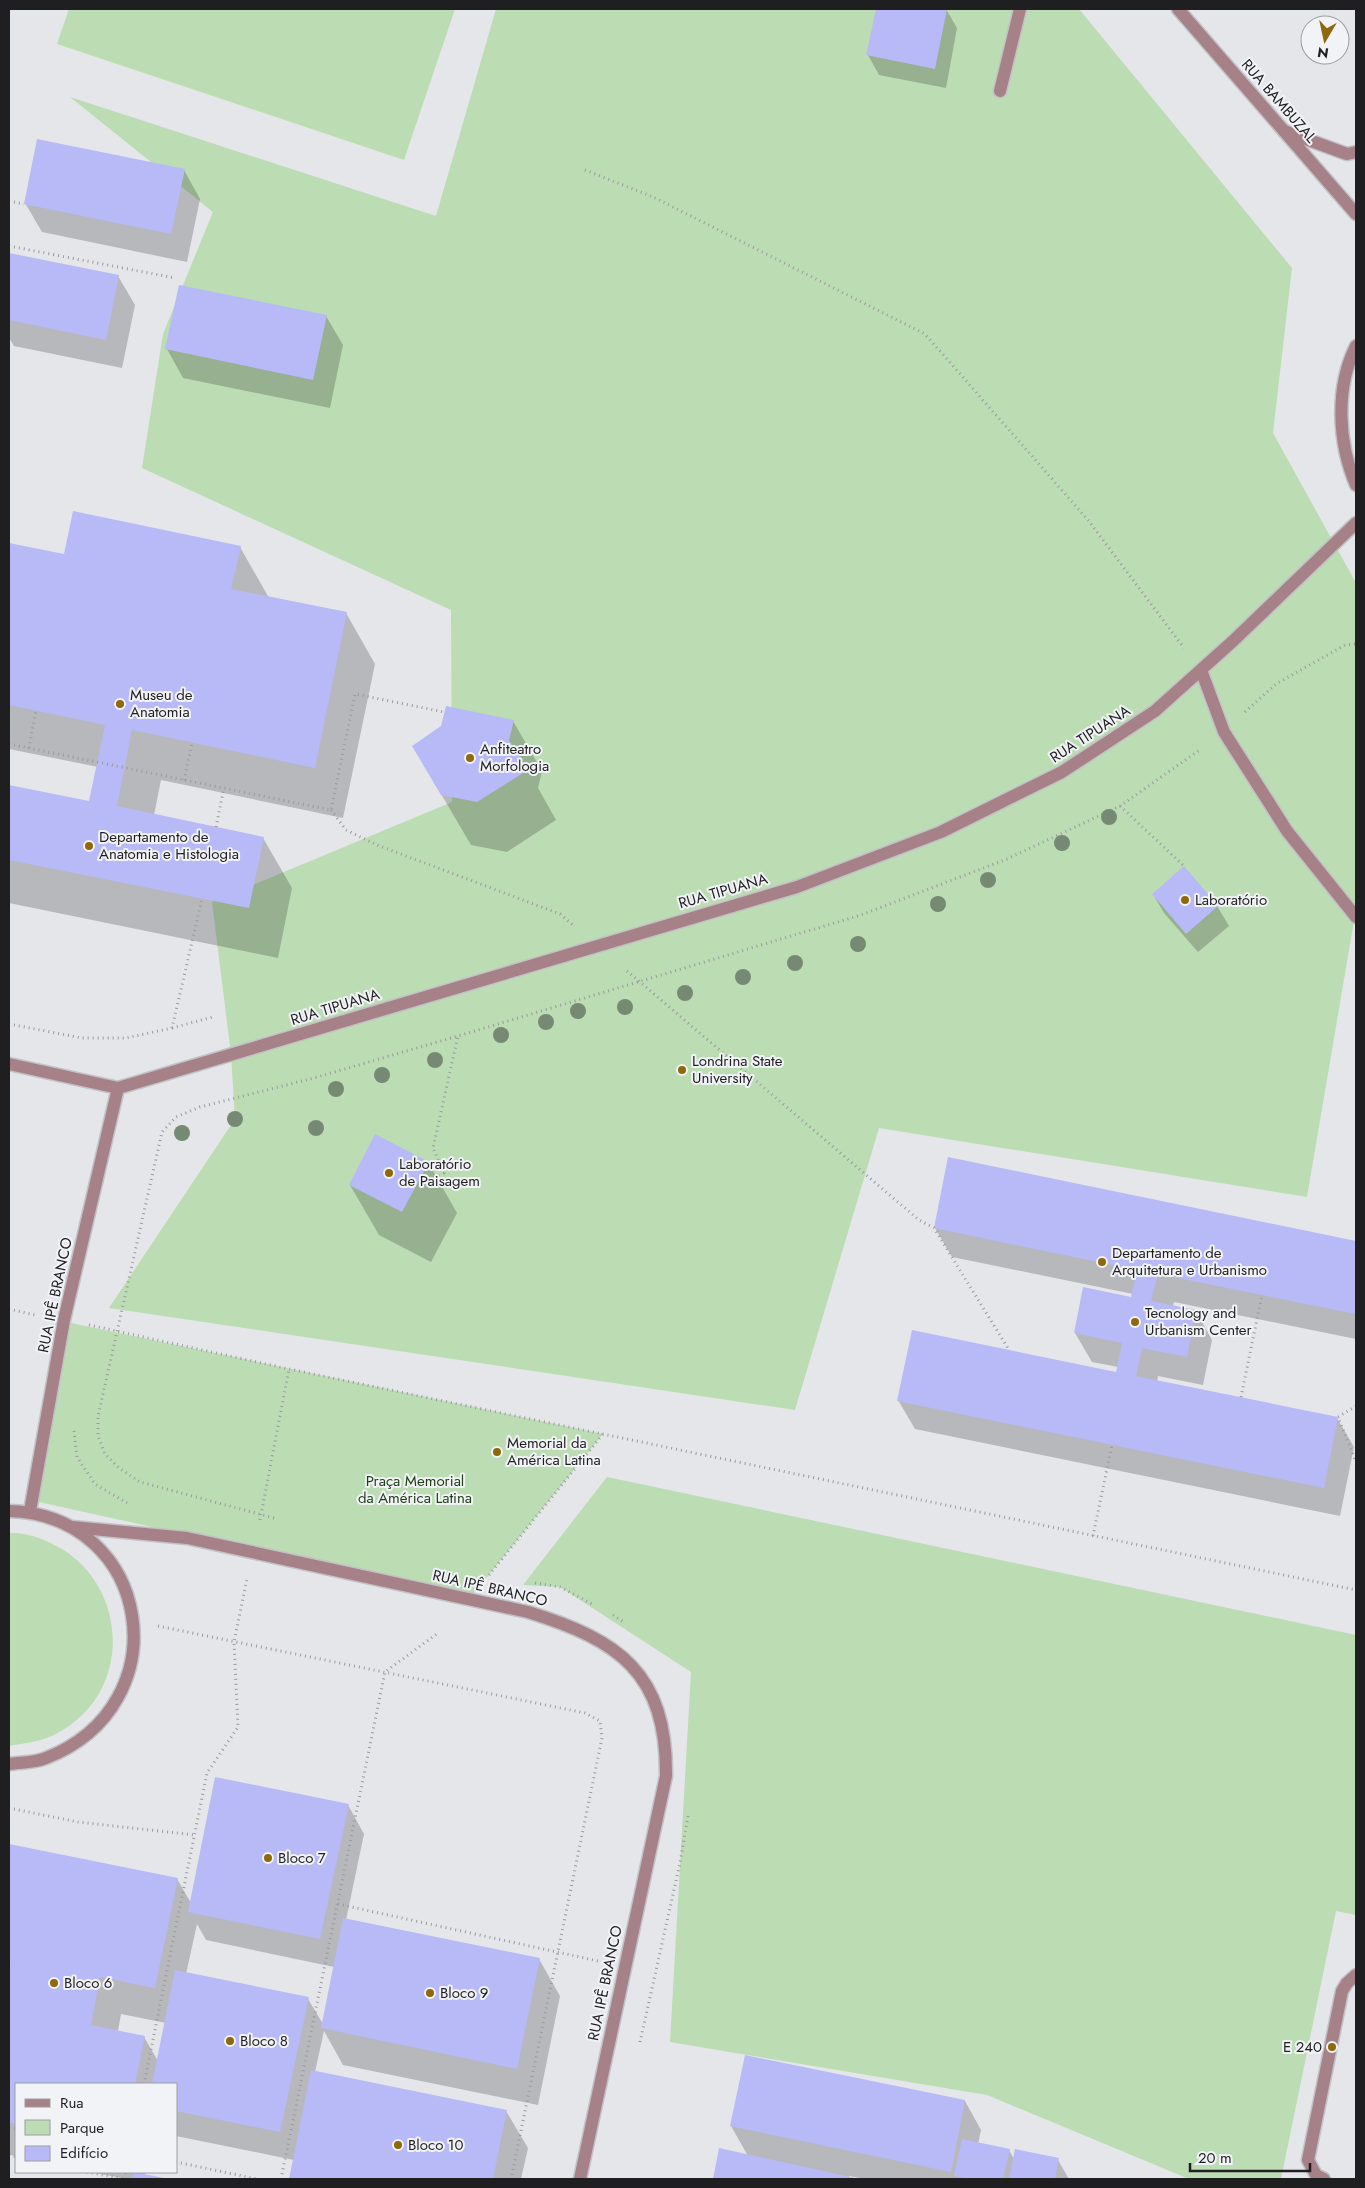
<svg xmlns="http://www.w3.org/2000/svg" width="1365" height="2188" font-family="Jost,sans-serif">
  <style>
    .green { fill: #bcdcb4 }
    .shadow { fill: #0003; fill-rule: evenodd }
    .building { fill: #b7baf6 }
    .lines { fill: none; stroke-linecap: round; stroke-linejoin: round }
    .lane-casing { stroke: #c1c2c6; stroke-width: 15 }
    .street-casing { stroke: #c1c2c6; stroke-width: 15 }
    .path { stroke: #9a9a9e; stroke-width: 3; stroke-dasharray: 1 4; stroke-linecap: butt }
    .lane { stroke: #a78188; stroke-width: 12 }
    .street { stroke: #a78188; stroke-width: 12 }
    .tree { fill: #768a73 }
    .poi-dot { fill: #8e680b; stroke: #f2f3f7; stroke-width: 2 }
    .labels { text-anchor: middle; stroke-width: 4; stroke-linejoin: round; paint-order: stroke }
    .street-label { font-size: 15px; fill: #1f1f21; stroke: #f2f3f7 }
    .poi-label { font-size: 15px; fill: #1f1f21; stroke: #f2f3f7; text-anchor: start }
    .park-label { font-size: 15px; fill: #1b3e12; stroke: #f2f3f7 }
  </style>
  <rect width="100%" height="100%" fill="#e5e6ea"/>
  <path class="green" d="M69,9h386l-51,151 -347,-116z
    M496,9h583l213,259 -19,165 83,150v326l-49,288 -428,-69 -84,282 -686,-102 126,-189 -4,-65 -19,-152 240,-100 -1,-192 -309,-142 21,-134 50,-122 -143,-115 366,119z
    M71,1323l532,111 -132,163 -437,-96z
    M607,1477l749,158v280l-20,-4 -55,268h-92l-202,-84 -317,-53 21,-370 -131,-85 -37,-2z
    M9,1533c18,-1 38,7 53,16 65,40 69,137 4,179 -17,12 -37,15 -57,18z"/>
  <path class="shadow" d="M877,9h69l11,19 -11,60 -67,-13 -11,-20z
    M184,170l16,29 -13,63 -145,-30 -17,-29z
    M10,254l108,22 17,29 -13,63 -108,-22 -5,-8z
    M326,316l17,29 -13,63 -147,-30 -16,-29z
    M9,544l56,11 175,-8 29,51 77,15 29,51 -32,154 -182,-38 -7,35 109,23 29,50 -14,70 -269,-55v-117l81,17 8,-36 -89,-18z
    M513,721l29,50 -4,17 18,32 -49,32 -36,-7 -58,-99z
    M1153,894l64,12 12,20 -31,26 -34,-39z
    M949,1159l407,83v97l-182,-37 -1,4 23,5 16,29 -9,45 -45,-9 -1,6 180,36 17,29 -14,69 -425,-87 -17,-29 219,-27 1,-6 -26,-5 -17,-29 57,-35 1,-4 -181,-37 -17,-29z
    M428,1162l29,51 -26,49 -52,-27 -29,-50z
    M348,1805l16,29 -18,86 193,39 21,37 -22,109 -195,-40 -19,-34 -9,41 191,39 22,37 -7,31h-231l4,-19 -118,-24v-52h-160v72l-7,-1v-310l168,34 14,24zM197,1924l9,16 128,27 -11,57 -15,-25 -122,-25zM121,2014l45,9 -8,38 -14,-24 -26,-6z
    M746,2057l219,44 16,29 -3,14 31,6 5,9 44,1 11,19h-204l-16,-3v2l4,1h-139l6,-29 28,6 -17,-30z
    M90,2172h55v4l17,3h-35z"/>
  <path class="building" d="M876,9h71l-12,60 -69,-14z
    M37,139l148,30 -14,65 -147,-30z
    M9,253l110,22 -13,65 -97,-20z
    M179,285l148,30 -14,65 -148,-31z
    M73,511l168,35 -10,43 116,23 -32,156 -183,-38 -15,76 147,31 -15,71 -240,-48v-75l80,16 16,-76 -96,-20v-162l55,11z
    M446,706l68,14 -5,20 19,30 -51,32 -36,-7 -29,-49 29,-20z
    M1184,866l34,40 -32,28 -34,-40z
    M375,1134l54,28 -27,50 -53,-27z
    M948,1157l408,84v73l-198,-40 -7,27 45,9 -9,47 -45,-9 -6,28 202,41 -14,71 -427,-87 15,-71 204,42 6,-29 -48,-10 9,-46 48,10 6,-27 -203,-42z
    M215,1777l134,27 -29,135 -132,-27z
    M9,1844l169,34 -23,110 -55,-11 -9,48 54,11 -10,48h-119v40l-7,-1v-155l2,-9h-2z
    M343,1918l197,40 -23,111 -196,-41z
    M175,1970l134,27 -29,135 -104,-21v-27h-24z
    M745,2055l220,45 -14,72 -221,-46z
    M311,2070l196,40 -14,69h-204z
    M962,2139l48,10 -7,30h-34l-15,-3z
    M719,2148l136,30v1h-142z
    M1015,2149l44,9 -4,21h-46z
    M134,2172l30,6v1h-32z"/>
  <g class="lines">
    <g class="lane-casing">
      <path id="lane" d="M1000,91l20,-82
        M1284,131l63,23 9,-2
        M1201,670l23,62 63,99 69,86
        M1324,2179l-8,-4 -8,-15 34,-169 5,-8 9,-8"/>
    </g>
    <g class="street-casing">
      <path id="street" d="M1178,9l178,205
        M1356,346c-21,42 -18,97 0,139
        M9,1064l109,24 679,-201 144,-55 121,-60 93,-61 78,-70 123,-118
        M9,1511c143,4 173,194 37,247 -11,5 -25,4 -37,6
        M30,1511l34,-191 54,-232
        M72,1527l115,11 341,74c91,28 139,61 138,164l-86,403"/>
    </g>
    <path class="path" d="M585,170l68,27 272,137 163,186 96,128
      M9,201l15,3
      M9,246l166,32
      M1245,712l31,-28 69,-39 11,-1
      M9,744l322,66 24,-116 89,18
      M29,748l7,-37
      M184,780l8,-37
      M1120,806l64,60
      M331,810l15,20 31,15 183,69 13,11
      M216,827l8,-39
      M627,971l292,249 15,8 75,122
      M9,1024l73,14h44l46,-10 30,-129
      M172,1028l41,-11
      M416,1186l28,-13 -11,-25 25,-112
      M9,1309l26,6
      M89,1325l200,44 1067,221
      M1241,1397l21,-102
      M1356,1406l-18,11 18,45
      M74,1431l3,26 18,27 32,19
      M274,1518l-134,-36 -21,-14 -14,-14 -7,-18v-20l64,-284 14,-15 24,-10 114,-29 144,-42 403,-121 146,-56 113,-53 81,-57
      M260,1520l29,-151
      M1093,1536l19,-91
      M489,1575l114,-141
      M535,1583l25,4 32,17
      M613,1615l11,7
      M158,1626l427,87 15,8 2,17 -91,441
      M9,1808l69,14 117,13
      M338,1904l260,57
      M640,2042l40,-179 8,-47
      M144,2084l63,-311 31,-46 -4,-85 13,-63
      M9,2128l7,1
      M9,2155l7,2
      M176,2162l81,17
      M87,2172l37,7
      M124,2179l2,-7
      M281,2179l104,-507 53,-39"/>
    <use href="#lane" class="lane"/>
    <use href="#street" class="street"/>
  </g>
  <g class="tree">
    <circle cx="1109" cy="817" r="8"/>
    <circle cx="1062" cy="843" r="8"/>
    <circle cx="988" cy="880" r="8"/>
    <circle cx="938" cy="904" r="8"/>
    <circle cx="858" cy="944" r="8"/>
    <circle cx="795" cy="963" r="8"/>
    <circle cx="743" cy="977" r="8"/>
    <circle cx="685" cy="993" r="8"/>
    <circle cx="625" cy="1007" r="8"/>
    <circle cx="578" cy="1011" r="8"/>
    <circle cx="546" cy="1022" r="8"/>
    <circle cx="501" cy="1035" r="8"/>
    <circle cx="435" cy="1060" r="8"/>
    <circle cx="382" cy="1075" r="8"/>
    <circle cx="336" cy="1089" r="8"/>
    <circle cx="235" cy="1119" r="8"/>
    <circle cx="316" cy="1128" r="8"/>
    <circle cx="182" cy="1133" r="8"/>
  </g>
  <g class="poi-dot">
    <circle cx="120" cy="704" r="5"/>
    <circle cx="470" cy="758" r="5"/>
    <circle cx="89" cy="846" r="5"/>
    <circle cx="1185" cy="900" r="5"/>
    <circle cx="682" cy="1070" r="5"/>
    <circle cx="389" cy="1173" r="5"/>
    <circle cx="1102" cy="1262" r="5"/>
    <circle cx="1135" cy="1322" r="5"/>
    <circle cx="497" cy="1452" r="5"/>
    <circle cx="268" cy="1858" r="5"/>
    <circle cx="54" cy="1983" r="5"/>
    <circle cx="430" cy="1993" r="5"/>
    <circle cx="230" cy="2041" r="5"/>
    <circle cx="1332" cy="2047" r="5"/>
    <circle cx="398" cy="2145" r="5"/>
  </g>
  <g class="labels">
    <g class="street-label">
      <text transform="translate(1279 101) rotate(49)" y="5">RUA BAMBUZAL</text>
      <text transform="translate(1090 734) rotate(-33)" y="5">RUA TIPUANA</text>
      <text transform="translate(723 891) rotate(-16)" y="5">RUA TIPUANA</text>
      <text transform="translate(335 1007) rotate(-17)" y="5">RUA TIPUANA</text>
      <text transform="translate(55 1295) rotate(-78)" y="5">RUA IPÊ BRANCO</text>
      <text transform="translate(490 1588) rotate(13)" y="5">RUA IPÊ BRANCO</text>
      <text transform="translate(605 1983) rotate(-78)" y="5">RUA IPÊ BRANCO</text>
    </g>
    <g class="poi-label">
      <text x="130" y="700">Museu de<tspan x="130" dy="17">Anatomia</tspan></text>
      <text x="480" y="754">Anfiteatro<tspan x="480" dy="17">Morfologia</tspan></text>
      <text x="99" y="842">Departamento de<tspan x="99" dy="17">Anatomia e Histologia</tspan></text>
      <text x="1195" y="905">Laboratório</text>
      <text x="692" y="1066">Londrina State<tspan x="692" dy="17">University</tspan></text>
      <text x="399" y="1169">Laboratório<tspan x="399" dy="17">de Paisagem</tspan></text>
      <text x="1112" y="1258">Departamento de<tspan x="1112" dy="17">Arquitetura e Urbanismo</tspan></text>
      <text x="1145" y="1318">Tecnology and<tspan x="1145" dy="17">Urbanism Center</tspan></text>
      <text x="507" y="1448">Memorial da<tspan x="507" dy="17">América Latina</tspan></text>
      <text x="278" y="1863">Bloco 7</text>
      <text x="64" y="1988">Bloco 6</text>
      <text x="440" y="1998">Bloco 9</text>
      <text x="240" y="2046">Bloco 8</text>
      <text x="1322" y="2052" text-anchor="end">E 240</text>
      <text x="408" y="2150">Bloco 10</text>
    </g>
    <g class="park-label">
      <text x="415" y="1486">Praça Memorial<tspan x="415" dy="17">da América Latina</tspan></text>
    </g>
  </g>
  <rect width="1365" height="2188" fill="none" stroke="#1f1f21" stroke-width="20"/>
  <rect x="15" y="2083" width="162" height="90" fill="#f2f3f7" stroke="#9e9ea1"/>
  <rect x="25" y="2099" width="25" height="8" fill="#a78188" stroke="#9e9ea1"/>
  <text x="60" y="2108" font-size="15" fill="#1f1f21">Rua</text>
  <rect x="25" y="2120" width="25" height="15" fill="#bcdcb4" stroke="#9e9ea1"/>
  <text x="60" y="2133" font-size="15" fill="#1f1f21">Parque</text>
  <rect x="25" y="2146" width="25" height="15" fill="#b7baf6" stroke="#9e9ea1"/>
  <text x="60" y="2158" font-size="15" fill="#1f1f21">Edifício</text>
  <g transform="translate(1325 40) rotate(189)"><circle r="24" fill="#f2f3f7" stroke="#9e9ea1"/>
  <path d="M0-4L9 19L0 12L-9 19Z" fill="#8e680b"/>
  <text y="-8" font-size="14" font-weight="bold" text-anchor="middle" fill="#1f1f21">N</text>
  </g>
  <path d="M1190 2163v8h120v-8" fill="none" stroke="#1f1f21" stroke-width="2.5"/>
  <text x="1198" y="2163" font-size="15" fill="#1f1f21" stroke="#f2f3f7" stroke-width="4" paint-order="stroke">20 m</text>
</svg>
